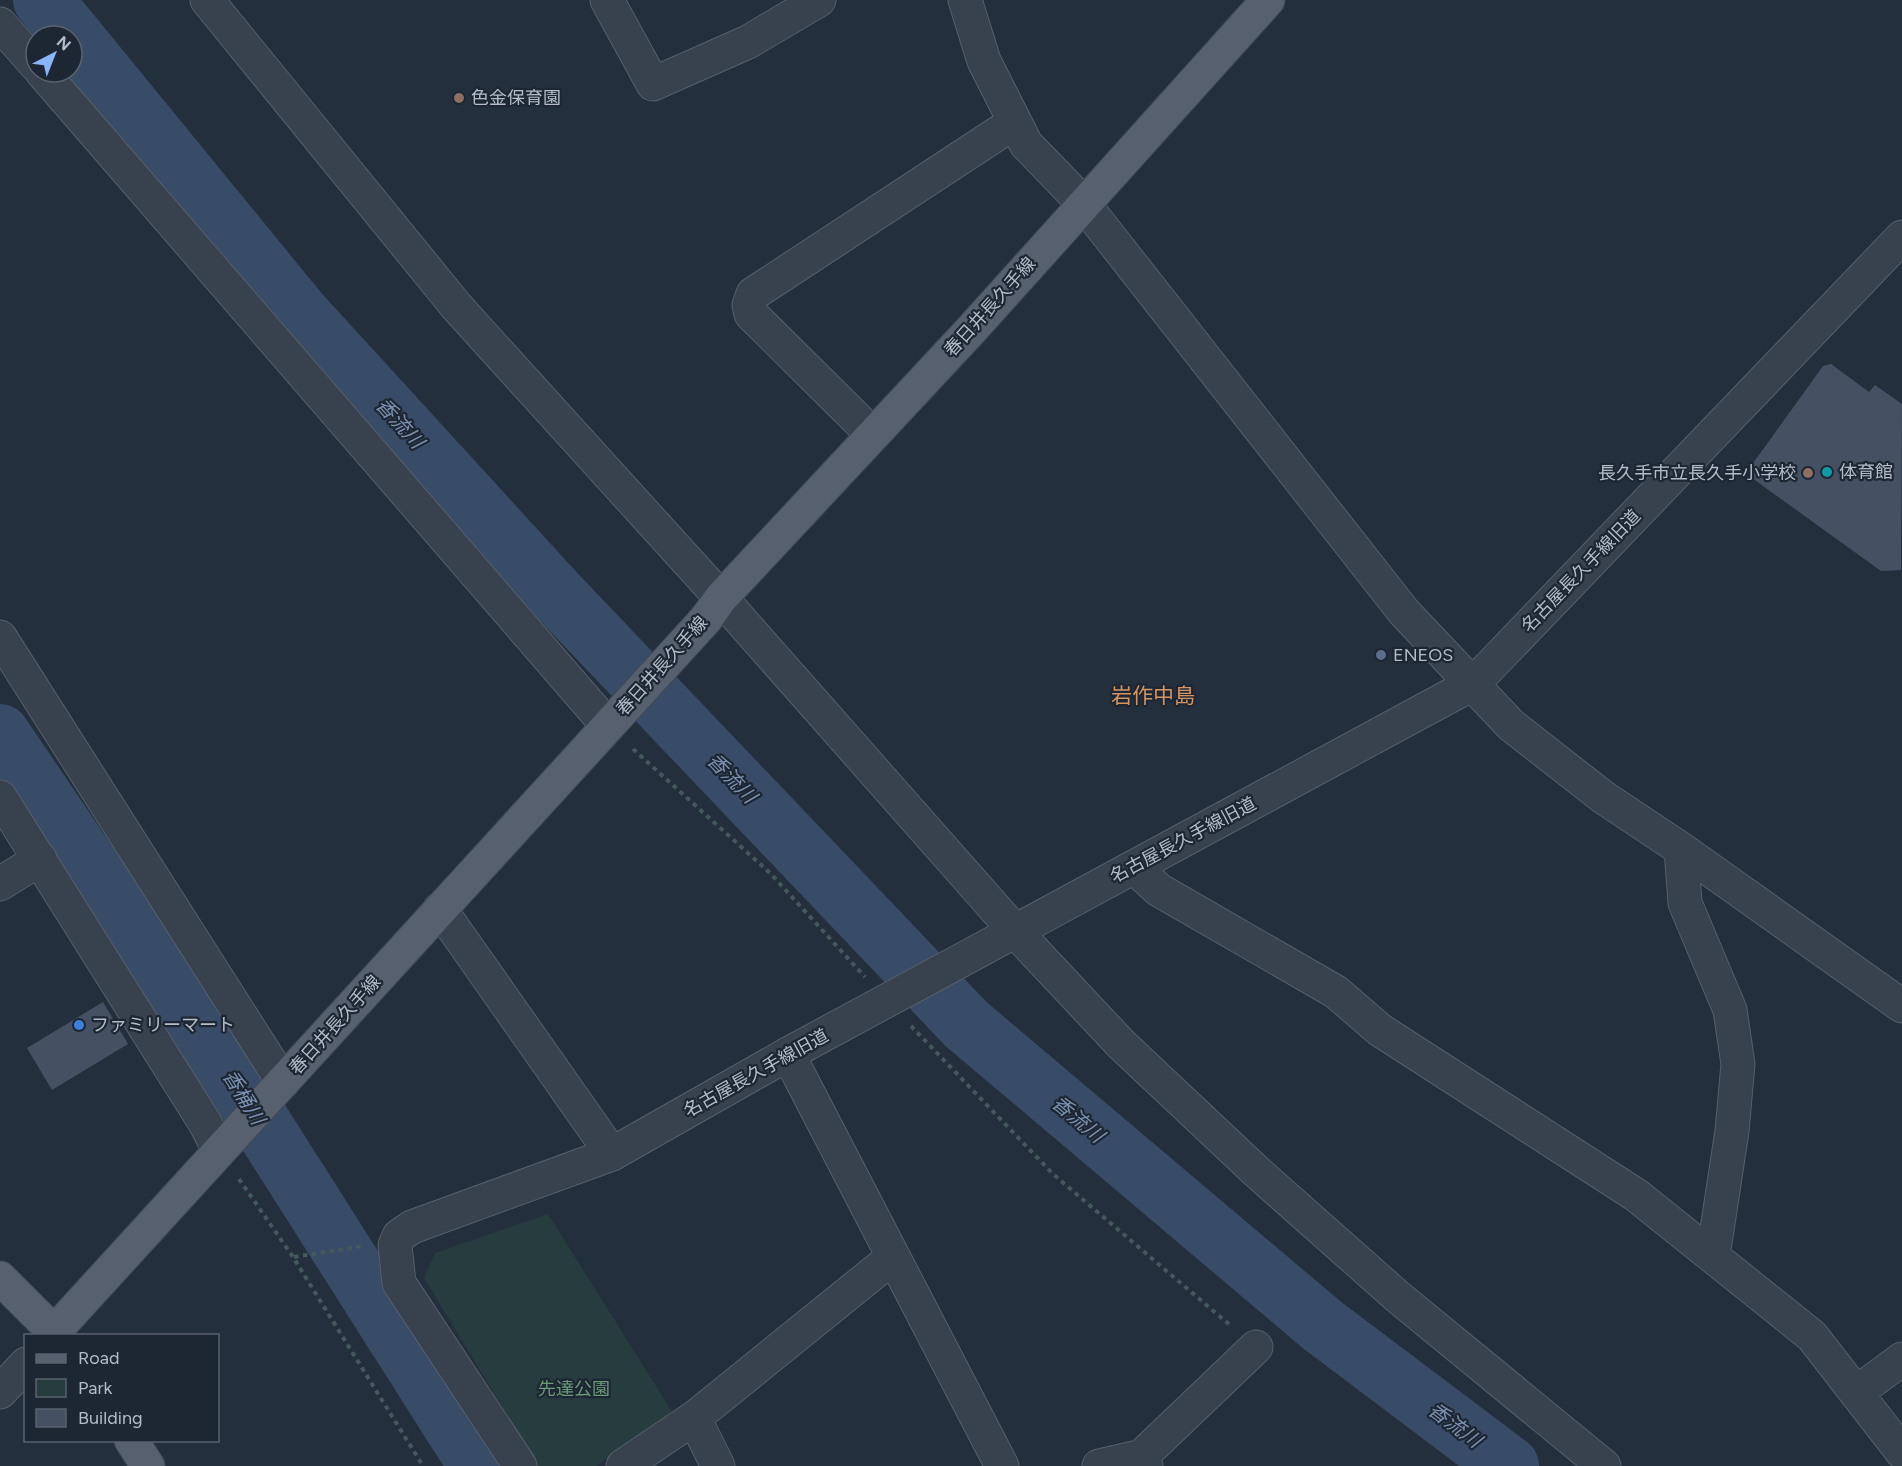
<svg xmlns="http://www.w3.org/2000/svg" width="1902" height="1466" font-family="Figtree,'Noto Sans JP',sans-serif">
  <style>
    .green { fill: #263c3f }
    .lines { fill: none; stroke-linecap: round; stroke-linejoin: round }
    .river { stroke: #394c67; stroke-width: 60 }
    .building { fill: #455162 }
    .minor-casing { stroke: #565f6c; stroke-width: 35 }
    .tertiary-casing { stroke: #565f6c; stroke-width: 35 }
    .primary-casing { stroke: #414a57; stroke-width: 35 }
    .path { stroke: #44595c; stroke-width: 4; stroke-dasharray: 4.5 4.5; stroke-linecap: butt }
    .minor { stroke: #38414e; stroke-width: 33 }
    .tertiary { stroke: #38414e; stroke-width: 33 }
    .primary { stroke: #56606e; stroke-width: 33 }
    .education-dot { fill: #8d6e63; stroke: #1d2633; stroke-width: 2 }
    .culture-dot { fill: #0f9aa8; stroke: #1d2633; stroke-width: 2 }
    .service-dot { fill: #5c6f8a; stroke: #1d2633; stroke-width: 2 }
    .shop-dot { fill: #3f7fe0; stroke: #1d2633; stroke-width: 2 }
    .labels { text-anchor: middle; stroke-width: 4.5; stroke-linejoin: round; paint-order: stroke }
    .poi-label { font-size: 18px; fill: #b4bcc9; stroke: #1d2633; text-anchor: start }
    .street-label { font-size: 18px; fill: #b4bcc9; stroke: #1d2633 }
    .park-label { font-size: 18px; fill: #6b9a76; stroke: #1d2633 }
    .water-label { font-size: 20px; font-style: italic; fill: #7c92b1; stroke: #1d2633 }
    .quarter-label { font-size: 21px; fill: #d59563; stroke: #1d2633 }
  </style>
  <rect width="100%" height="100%" fill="#242f3e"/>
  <path class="green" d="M548,1214l125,199 -77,53h-58l-114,-188 11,-25z"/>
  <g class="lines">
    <path class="river" d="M43,0l256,313 256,280 411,431 356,301 187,141
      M0,734l221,326 258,406"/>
  </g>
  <path class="building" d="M1831,364l38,28 6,-7 27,19 -1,166 -20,1 -129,-93 -1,-12 72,-100z
    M103,1002l25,42 -76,46 -25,-42z"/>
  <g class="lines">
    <g class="minor-casing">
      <path id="minor" d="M207,0l250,307 264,291 294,333 106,113 136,128 141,125 206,169
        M607,0l46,84 95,-42 71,-42
        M965,0l19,61 42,83 57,59 321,409 107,113 92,72 78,52 221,157
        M0,24l36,41
        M42,72l566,654
        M873,435l-122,-121 -2,-9 4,-11 262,-172
        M0,637l283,445
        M0,797l205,326 14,27
        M1681,849l4,54 45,107 8,54 -6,67 -19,125
        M1134,867l25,23 177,102 44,38 256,165 176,141 90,116
        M0,884l40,-25
        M788,1054l214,412
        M1856,1393l46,-34
        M694,1418l24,48
        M1142,1456l114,-109
        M520,1466l-121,-183 -4,-38 4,-9 13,-9 200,-73
        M623,1466l71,-48 198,-160
        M1099,1466l43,-10 4,10"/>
    </g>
    <g class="tertiary-casing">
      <path id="tertiary" d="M440,909l172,245 176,-100 686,-371 428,-446
        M0,1392l26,-28"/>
    </g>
    <g class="primary-casing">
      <path id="primary" d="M0,1278l58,58
        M55,1331l651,-712 15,-21 251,-269 296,-329
        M131,1440l17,26"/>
    </g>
    <path class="path" d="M633,749l137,124 95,104
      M911,1026l142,148 178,152
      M239,1179l54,78 130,209
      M294,1257l69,-11"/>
    <use href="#minor" class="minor"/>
    <use href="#tertiary" class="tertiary"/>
    <use href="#primary" class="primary"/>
  </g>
  <g class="education-dot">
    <circle cx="459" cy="98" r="6"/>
    <circle cx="1808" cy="473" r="6"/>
  </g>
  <circle class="culture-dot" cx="1827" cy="472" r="6"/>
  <circle class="service-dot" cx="1381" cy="655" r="6"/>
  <circle class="shop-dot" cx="79" cy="1025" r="6"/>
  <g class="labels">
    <g class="poi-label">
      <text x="471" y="104">色金保育園</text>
      <text x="1839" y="478">体育館</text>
      <text x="1796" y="479" text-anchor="end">長久手市立長久手小学校</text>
      <text x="1393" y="661">ENEOS</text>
      <text x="91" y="1031">ファミリーマート</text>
    </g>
    <g class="street-label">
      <text transform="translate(990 307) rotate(-48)" y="6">春日井長久手線</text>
      <text transform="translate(1581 571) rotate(-46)" y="6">名古屋長久手線旧道</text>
      <text transform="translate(662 666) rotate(-48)" y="6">春日井長久手線</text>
      <text transform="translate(1183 840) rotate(-28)" y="6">名古屋長久手線旧道</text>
      <text transform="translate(335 1025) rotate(-48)" y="6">春日井長久手線</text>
      <text transform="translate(756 1073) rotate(-29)" y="6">名古屋長久手線旧道</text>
    </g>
    <g class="park-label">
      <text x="574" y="1395">先達公園</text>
    </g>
    <g class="water-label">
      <text transform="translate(400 423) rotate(48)" y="7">香流川</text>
      <text transform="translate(732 778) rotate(46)" y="7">香流川</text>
      <text transform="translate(244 1097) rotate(58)" y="7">香桶川</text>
      <text transform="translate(1078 1119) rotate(40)" y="7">香流川</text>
      <text transform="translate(1455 1425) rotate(37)" y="7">香流川</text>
    </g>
    <g class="quarter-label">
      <text x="1153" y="703">岩作中島</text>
    </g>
  </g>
  <rect x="24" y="1334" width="195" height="108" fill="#1d2633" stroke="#59626f" stroke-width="1.5"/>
  <rect x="36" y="1354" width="30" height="9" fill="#56606e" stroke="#59626f" stroke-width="1.5"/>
  <text x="78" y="1364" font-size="18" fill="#b4bcc9">Road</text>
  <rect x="36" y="1379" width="30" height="18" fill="#263c3f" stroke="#59626f" stroke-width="1.5"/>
  <text x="78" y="1394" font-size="18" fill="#b4bcc9">Park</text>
  <rect x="36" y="1409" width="30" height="18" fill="#455162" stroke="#59626f" stroke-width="1.5"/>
  <text x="78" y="1424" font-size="18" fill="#b4bcc9">Building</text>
  <g transform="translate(54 54) rotate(42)"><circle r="28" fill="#1d2633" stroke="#59626f" stroke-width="1.5"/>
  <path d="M0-4.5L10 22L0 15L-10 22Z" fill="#8ab4f8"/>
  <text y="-9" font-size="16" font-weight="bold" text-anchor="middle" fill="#b4bcc9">N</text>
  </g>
</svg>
